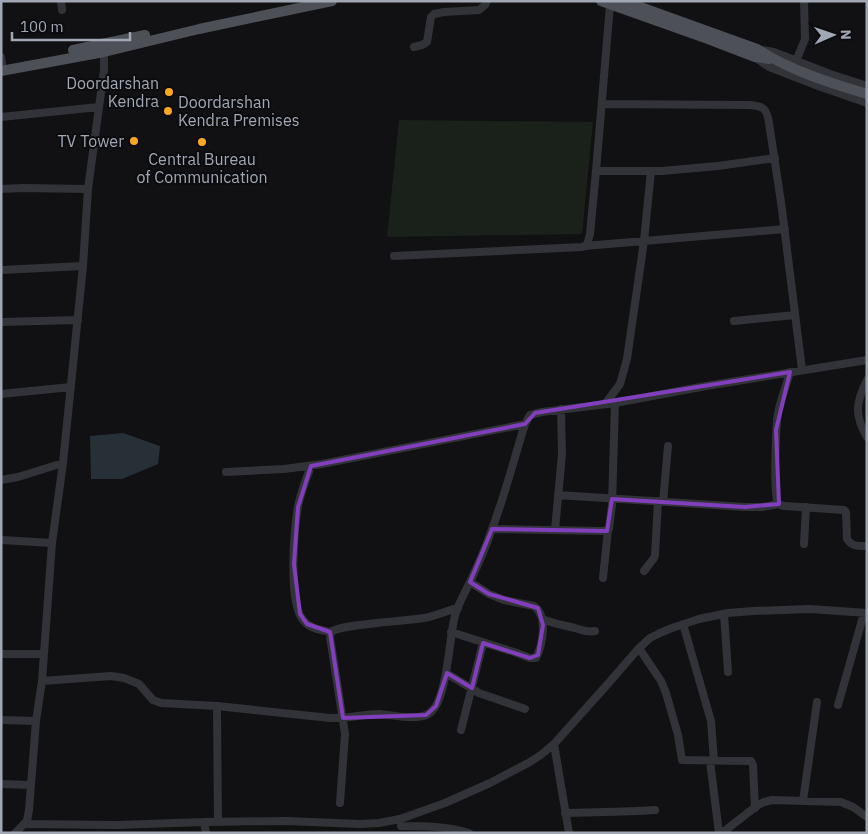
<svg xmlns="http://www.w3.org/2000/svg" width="868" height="834" font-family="'IBM Plex Sans',sans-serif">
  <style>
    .green { fill: #19211a }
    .water { fill: #273037 }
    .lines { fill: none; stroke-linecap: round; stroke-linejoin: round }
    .minor { stroke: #323338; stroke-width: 8 }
    .major { stroke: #4e5057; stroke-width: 10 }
    .marked { fill: none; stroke: #813fbd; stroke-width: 4; stroke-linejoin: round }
    .poi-dot { fill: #fca720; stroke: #0c0c0e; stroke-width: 2 }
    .labels { text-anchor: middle; stroke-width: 4; stroke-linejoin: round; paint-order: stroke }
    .poi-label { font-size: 16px; fill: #a1a8b4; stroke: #0c0c0e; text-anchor: end }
  </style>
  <rect width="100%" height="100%" fill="#111113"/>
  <path class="green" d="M399,120l194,2 -11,112 -195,3z"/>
  <path class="water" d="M123,433l37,13 -2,18 -36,15h-31l-1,-43z"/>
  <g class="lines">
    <path class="minor" d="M61,1l1,9
      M414,47l8,-2 5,-3 4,-25 3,-3 10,-2 35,-2 6,-5 2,-4
      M762,50l12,2 56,22 37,12
      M1,57l1,7
      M756,58l13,9 52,20 46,16
      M796,61l9,-22 -1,-38
      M602,104l147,1c14,1 18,3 20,18l12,79 21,168
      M1,117l98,-10
      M596,171h66l56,-5 57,-8
      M1,189l22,-1 65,1
      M585,246l200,-17
      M394,256l188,-9 5,-2 3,-11 6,-63 14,-166
      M1,270l82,-4
      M734,321l61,-6
      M1,322l77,-2
      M790,372c-4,14 -9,27 -12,41 -2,12 -5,84 0,90 2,2 5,3 7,3l59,4 2,2 1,27c5,8 12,7 20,7
      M867,380c-11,22 -13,35 0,57
      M1,394l70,-7
      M605,404l15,-20 7,-25 17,-118 7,-70
      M311,466c-5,13 -10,26 -13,40 -4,24 -10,96 5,114 7,9 18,10 28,12
      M226,472l58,-3 38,-5 203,-40
      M1,480l17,-3 45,-14
      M558,495l187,12h17l17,-3
      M663,502l5,-56
      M492,529l111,2 6,-2 3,-24 3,-102
      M555,530l7,-76 -1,-45
      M1,540l51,3
      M804,544l2,-37
      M644,571l10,-13 1,-3 3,-54
      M603,578l5,-48
      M724,614l4,58
      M542,619c12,5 21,6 33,9 7,2 12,5 20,3
      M683,624l28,97 3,40
      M451,632l63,20 16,6h6c7,-14 12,-42 -2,-52l-30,-6 -15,-6 -19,-12
      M639,648l22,33 5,12 12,42 4,25 69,1 2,4 2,43
      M1,654h43
      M446,673l33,20 46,16
      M42,681l69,-5 13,2 15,6 14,16 8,3 56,3 113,12c17,1 33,-4 49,-4 15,1 41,8 52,-2 16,-14 18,-70 23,-92 2,-13 10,-25 16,-38 8,-17 16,-35 22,-53 13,-34 22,-70 33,-105l5,-9 12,-3 73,-9 91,-17 161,-26
      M838,705l26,-92
      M217,706l1,116
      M1,720l35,1
      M461,730l22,-87
      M554,744l15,89
      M710,761l9,72
      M1,784l29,1
      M803,801l14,-99
      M340,803l5,-69 -15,-97 1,-5c9,-8 76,-11 93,-14 11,-2 22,-7 34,-10
      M565,813c30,-1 60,-1 90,-3
      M204,822l2,11
      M24,824l94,1 86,-3 83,-1 73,3 19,-1 21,-4 45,-16 45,-20 40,-21 12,-8 12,-10 52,-58 33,-38 11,-10 10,-5 12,-5 27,-9 29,-6 25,-2 57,-2 57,4
      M401,826c22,0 47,0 68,7
      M15,833l12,-12 2,-11 7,-89 6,-40 10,-138 11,-80 20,-197 5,-77 16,-119v-21
      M722,833l36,-28 6,-3 8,-2 69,2 12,5 14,10"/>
    <path class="major" d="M601,1l107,38 47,18 14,2
      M624,1l133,48c32,21 73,34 110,45
      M73,50l72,-15
      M1,71l103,-19 95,-23 133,-28"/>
  </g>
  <path class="marked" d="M790,372l-14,58 3,74 -34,3 -133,-8 -5,32 -115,-2 -22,53 19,12 49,14 5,17 -5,30 -8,3 -47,-15 -11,45 -25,-15 -11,33 -10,9 -83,3 -13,-86 -23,-8 -7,-10 -6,-50 4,-57 13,-41 214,-42 10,-11z"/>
  <g class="poi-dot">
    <circle cx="169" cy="92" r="5"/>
    <circle cx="168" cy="111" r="5"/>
    <circle cx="134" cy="141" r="5"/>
    <circle cx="202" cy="142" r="5"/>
  </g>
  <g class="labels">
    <g class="poi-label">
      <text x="159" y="89">Doordarshan<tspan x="159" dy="18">Kendra</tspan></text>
      <text x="178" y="108" text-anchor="start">Doordarshan<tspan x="178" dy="18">Kendra Premises</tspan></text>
      <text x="124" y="147">TV Tower</text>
      <text x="202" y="165" text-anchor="middle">Central Bureau<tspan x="202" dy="18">of Communication</tspan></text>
    </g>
  </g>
  <rect width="868" height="834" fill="none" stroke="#a1a8b4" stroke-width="5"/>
  <g transform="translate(833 35) rotate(88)" stroke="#0c0c0e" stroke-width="4" paint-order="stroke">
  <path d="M0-4L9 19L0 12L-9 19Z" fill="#a1a8b4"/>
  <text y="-8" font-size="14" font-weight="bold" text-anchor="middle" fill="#a1a8b4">N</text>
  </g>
  <path d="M12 32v8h118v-8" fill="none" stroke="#a1a8b4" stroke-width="2.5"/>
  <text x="20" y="32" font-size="15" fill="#a1a8b4" stroke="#0c0c0e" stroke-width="4" paint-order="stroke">100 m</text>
</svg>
